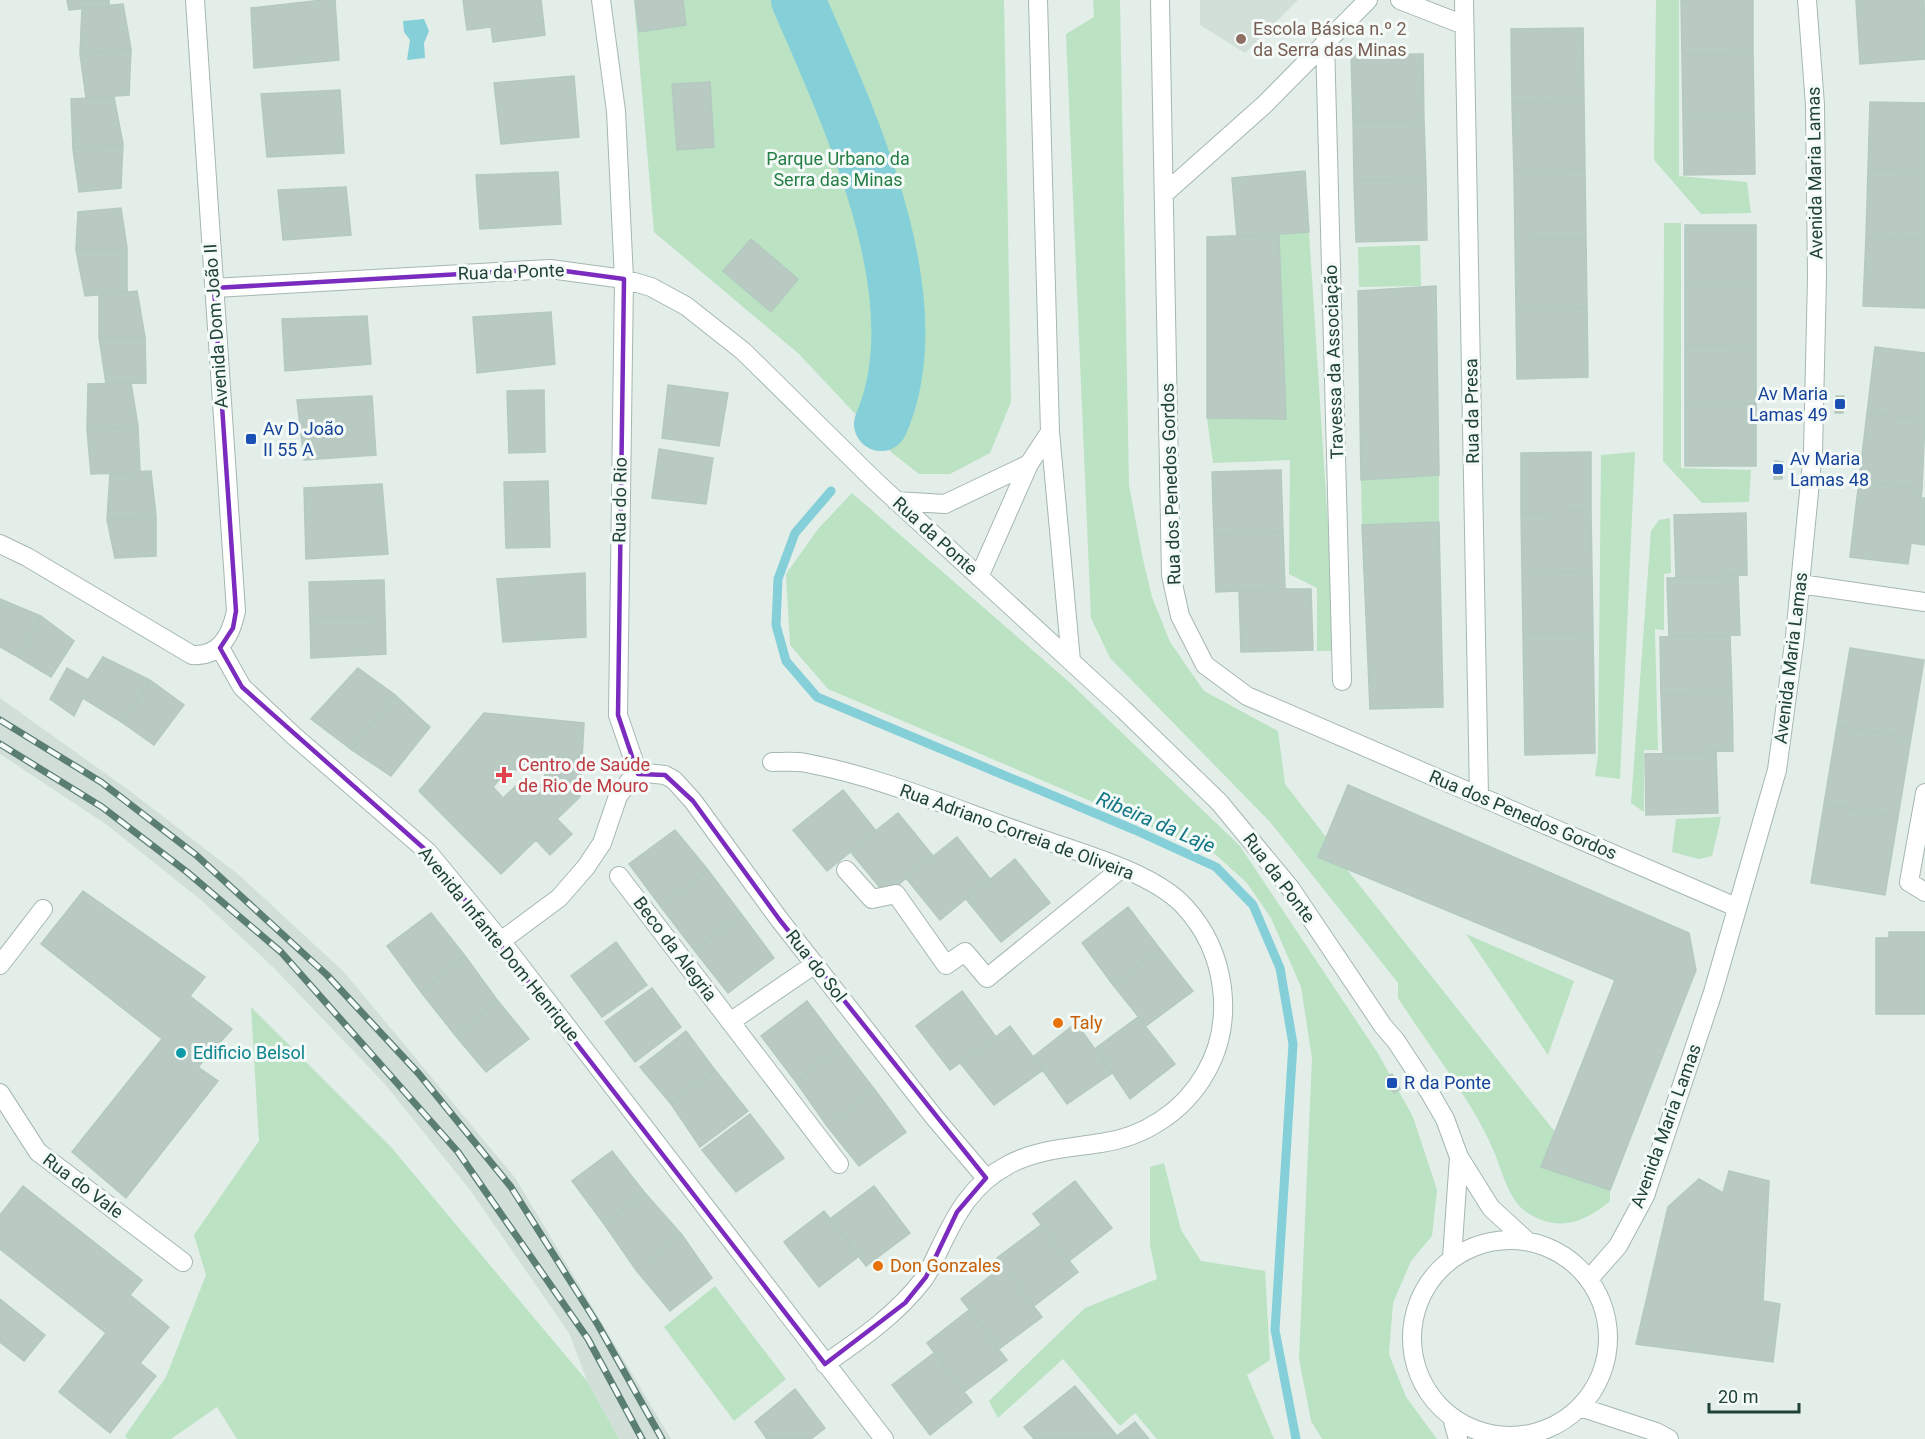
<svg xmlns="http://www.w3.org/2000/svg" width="1925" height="1439" font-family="Roboto,sans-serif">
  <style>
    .built { fill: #d1dfd8 }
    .green { fill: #bae2c3 }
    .water { fill: #85cfd9 }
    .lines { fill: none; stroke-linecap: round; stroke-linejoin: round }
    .stream { stroke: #85cfd9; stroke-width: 9 }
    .river { stroke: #85cfd9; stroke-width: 54 }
    .building { fill: #b8cac2; stroke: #b4c9c0; stroke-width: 1.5; fill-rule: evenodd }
    .minor-casing { stroke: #a5b7b0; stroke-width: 20 }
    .minor { stroke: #fff; stroke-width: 18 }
    .rail-casing { stroke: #5b7e73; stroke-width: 7 }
    .rail { stroke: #f4faf7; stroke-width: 4.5; stroke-dasharray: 14; stroke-linecap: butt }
    .marked { fill: none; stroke: #7b2cbf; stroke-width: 4.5; stroke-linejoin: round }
    .education-dot { fill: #8d6e63; stroke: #f4faf7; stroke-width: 2 }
    .transit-dot { fill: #1a4fb4; stroke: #f4faf7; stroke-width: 2 }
    .health-dot { fill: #e0444e; stroke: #f4faf7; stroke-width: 2 }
    .food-dot { fill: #e8710a; stroke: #f4faf7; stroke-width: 2 }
    .culture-dot { fill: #0f9aa8; stroke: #f4faf7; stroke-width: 2 }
    .labels { text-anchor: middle; stroke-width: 6; stroke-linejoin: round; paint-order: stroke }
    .education-label { font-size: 18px; fill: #785e54; stroke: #f4faf7; text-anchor: start }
    .park-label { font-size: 18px; fill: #257e45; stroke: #f4faf7 }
    .street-label { font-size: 18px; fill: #204238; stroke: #f4faf7 }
    .transit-label { font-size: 18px; fill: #164399; stroke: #f4faf7; text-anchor: start }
    .health-label { font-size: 18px; fill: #be3a42; stroke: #f4faf7; text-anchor: start }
    .food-label { font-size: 18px; fill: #c56008; stroke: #f4faf7; text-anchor: start }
    .culture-label { font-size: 18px; fill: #0d838f; stroke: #f4faf7; text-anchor: start }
    .water-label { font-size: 20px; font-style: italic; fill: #137786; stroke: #f4faf7 }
  </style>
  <rect width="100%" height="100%" fill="#e3eee9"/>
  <path class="built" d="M1200,0h98l-53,53 -45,-28z
    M0,698l130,93 109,84 105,97 172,207 155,260h-52l-32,-58 -18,-48 -99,-143 -86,-107 -110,-115 -73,-68 -94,-75 -107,-71z"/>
  <path class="green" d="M634,0h370l7,402 -21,51 -40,21h-31l-28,-22 -92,-98 -145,-122z
    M1093,0h27l9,485 13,70 10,42 18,45 34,49 74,40 7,53 41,53 -8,20 27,10 210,265 -14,35 69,23v11c-23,20 -49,31 -79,14 -22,-12 -27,-39 -36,-61 -20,-50 -67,-109 -97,-156v-15l-127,-160 -161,-165 -19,-40 -25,-584 28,-17z
    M1656,0h23v176l68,6 4,31 -50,1 -47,-54z
    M1664,223h17v245l70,2 -2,32 -47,1 -39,-42z
    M1309,232l27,419h-19v-63l-28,-14 1,-114 -77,3 -6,-45 79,1 -7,-185z
    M1420,245l1,41 -62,1 -1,-40z
    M1635,452l-15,327 -25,-3 3,-20 3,-301z
    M1439,475v47l-77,3 -1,-45z
    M852,493l216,188 172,165 139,209 34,62 24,73 -5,46 -21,25 -18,42 -4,51 17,43 31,42h-115l-11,-18 -12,-62 13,-301 -11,-71 -30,-69 -24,-35 -32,-29 -387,-165 -38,-44 -4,-71 32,-45z
    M1670,518l1,55 -7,1v56l-9,-1 3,121h-14v62l-13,-9 20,-272 8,-11z
    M1721,817l-9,39 -13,3 -27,-7 4,-33z
    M1466,934l108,47 -26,74z
    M251,1007l140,140 196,234 32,58h-382l-20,-32 -46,32h-43l-3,-3 41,-59 40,-102 -12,-40 65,-94z
    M1164,1163l17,67 20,31 64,10 5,89 -23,15 27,64h-117l-22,-26 -15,13 -57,-67 -65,59 -9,-17 96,-93 72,-29 -7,-34v-78z
    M715,1286l71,93 -52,42 -70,-94z"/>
  <path class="water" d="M424,19l5,12 -5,12 1,15 -18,2 3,-20 -6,-8 -1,-11z"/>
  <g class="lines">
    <path class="stream" d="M831,491l-36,42 -17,46 -2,46 10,36 31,36 318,133 81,37 37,38 27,63 13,76 -18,286 21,109"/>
    <path class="river" d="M798,0c50,116 138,299 83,424"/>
  </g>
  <path class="building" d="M67,0h42v6l-40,4z
    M323,0h12l4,60 -85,8 -3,-60z
    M463,0h78l4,35 -52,7 -2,-15 -24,3z
    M635,0h48l3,25 -47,7z
    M1681,0h72v54l-71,1z
    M1856,0h68l1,59 -65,5z
    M123,4l8,45 -51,5 2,-46z
    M1583,28l1,73 -72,2 -1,-74z
    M131,49l-2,46 -43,3 -6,-44z
    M1423,54l1,66 -71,2 -2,-67z
    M1753,54l1,60 -71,1 -1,-60z
    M574,76l5,61 -78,7 -7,-61z
    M710,82l4,65 -37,3 -5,-66z
    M340,90l4,63 -77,4 -6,-63z
    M114,97l9,47 -50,5 -2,-50z
    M1584,101l1,69 -71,1 -2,-68z
    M1870,102l55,1v68l-57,-2z
    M1754,114l1,60 -71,1 -1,-60z
    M1424,120l2,59 -72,1 -1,-58z
    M123,144l-2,44 -42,4 -6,-43z
    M1868,169l57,2v68l-59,-2z
    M1585,170l1,69 -71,1 -1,-69z
    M1305,171l4,61 -72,5 -5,-59z
    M558,172l3,52 -81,5 -4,-54z
    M1426,179l1,61 -71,2 -2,-62z
    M346,187l5,48 -68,5 -5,-50z
    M121,208l6,40 -51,2 2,-38z
    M1685,225h71v60h-71z
    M1279,234l7,185 -79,-1v-181z
    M1866,237l59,2v69l-62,-2z
    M751,239l47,40 -27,33 -48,-41z
    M1586,239l1,69 -71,2 -1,-70z
    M127,248v44l-42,4 -9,-46z
    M1685,285h71v59l-71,1z
    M1436,286l3,189 -78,5 -3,-189z
    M137,291l8,46h-46v-42z
    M1587,308l1,69 -71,2 -1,-69z
    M551,312l4,52 -78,9 -4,-56z
    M367,316l4,48 -86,7 -3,-52z
    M99,337h46l1,46 -40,1z
    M1756,344v59h-71v-58z
    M1875,347l50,6v67l-58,-7z
    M131,383l7,43 -51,4 1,-46z
    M668,385l60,8 -9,53 -57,-8z
    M544,390l1,62 -36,1 -2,-62z
    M372,396l4,59 -72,5 -7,-60z
    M1836,396h8l-1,17h-8z
    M1685,403h71v63h-71z
    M1867,413l58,7 -3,69 -63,-8z
    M138,426l2,46 -49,2 -4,-44z
    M659,449l54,9 -7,46 -54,-6z
    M1591,452v59l-70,2v-60z
    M1775,461l8,1 -1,17h-8z
    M1281,470l2,62 -69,3 -2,-63z
    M151,471l5,45 -49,4 3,-47z
    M548,481l2,66 -44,1 -2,-66z
    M1859,481l63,8 -1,9h4v47l-14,-2 -3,21 -58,-7z
    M382,484l6,70 -82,5 -2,-71z
    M1591,511l1,61 -70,1 -1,-60z
    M1746,513l1,62 -71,2 -2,-62z
    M156,516v40l-41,2 -8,-38z
    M1439,522l4,185 -73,2 -8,-184z
    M1283,532l2,57 -69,3 -2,-57z
    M1592,572l1,61 -70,1 -1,-61z
    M585,573l1,64 -83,5 -6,-63z
    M1738,576l2,59 -71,2 -2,-59z
    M384,580l1,36 -75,2 -1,-36z
    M1285,589h26l2,61 -72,2 -2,-61z
    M0,599l41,17 -23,41 -18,-10z
    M41,616l33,25 -23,36 -33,-20z
    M385,616l1,38 -75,4 -1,-40z
    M1593,633l2,120 -70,2 -2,-121z
    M1730,635l2,58 -71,2 -1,-58z
    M1850,648l74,12 -13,78 -74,-12z
    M103,657l47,23 -27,43 -40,-25 -9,18 -24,-17 17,-31 21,12z
    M358,668l37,27 -43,55 -41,-31z
    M150,680l34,25 -30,40 -31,-22z
    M1732,693l1,58 -70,2 -2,-58z
    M395,695l35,32 -39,49 -39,-26z
    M484,713l100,10 -4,74 -23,22 15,15 -22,21 -14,-15 -35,34 -82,-83zM508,769l37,3 -1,9 -12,13 -12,-12 -17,16 -10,-11z
    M1837,726l74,12 -13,79 -74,-13z
    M1716,752l2,61 -72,2 -1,-61z
    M1348,785l341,148 7,37 -86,220 -69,-23 74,-187 -297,-123z
    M843,790l33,41 -49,40 -34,-41z
    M1824,804l74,13 -13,78 -74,-12z
    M898,813l35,43 -47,39 -36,-44z
    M675,830l33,40 -47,37 -32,-43z
    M957,837l33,42 -50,41 -34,-42z
    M1015,859l35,44 -49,39 -35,-43z
    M708,870l34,45 -48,35 -33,-43z
    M83,891l122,86 -15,19 42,33 -34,38 20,14 -92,117 -54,-46 90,-113 -121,-95z
    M1128,907l32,42 -47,36 -31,-42z
    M431,913l34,43 -44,36 -34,-46z
    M742,915l32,43 -46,35 -34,-43z
    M1889,932h36v82h-49v-76h13z
    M616,942l31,43 -45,32 -31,-41z
    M1160,949l33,42 -47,35 -33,-41z
    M465,956l33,45 -43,34 -34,-43z
    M652,988l29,39 -46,35 -30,-40z
    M962,991l34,46 -46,33 -34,-44z
    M498,1001l31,38 -43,33 -31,-37z
    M807,1001l34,45 -45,36 -35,-46z
    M1138,1017l37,47 -45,35 -34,-51z
    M1076,1023l36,50 -45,31 -34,-47z
    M1010,1026l33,44 -49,35 -33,-41z
    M686,1031l29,39 -44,34 -31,-37z
    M841,1046l34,44 -48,36 -31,-44z
    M715,1070l33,41 -48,36 -29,-43z
    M1392,1074l8,15 -6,4 -9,-15z
    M875,1090l31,42 -47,34 -32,-40z
    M750,1114l34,44 -48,34 -34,-42z
    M612,1151l33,42 -41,31 -32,-43z
    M1729,1171l40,10 -6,120 17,3 -7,58 -137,-18 32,-137 31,-28 24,14z
    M1075,1181l37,47 -43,33 -36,-47z
    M23,1186l119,94 -12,15 39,32 -29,36 16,13 -46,57 -51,-41 47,-59 -106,-84v-34z
    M874,1186l36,47 -44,33 -36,-47z
    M645,1193l37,42 -46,35 -32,-46z
    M824,1211l35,45 -40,31 -35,-45z
    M1041,1225l37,47 -44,34 -37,-48z
    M682,1235l30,43 -42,33 -34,-41z
    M1003,1266l39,51 -43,32 -38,-50z
    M0,1299l45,36 -21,26 -24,-19z
    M969,1310l38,50 -43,32 -37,-49z
    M934,1353l38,49 -42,33 -38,-50z
    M1075,1386l42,50 -4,3h-79l-10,-12z
    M795,1389l30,39 -14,11h-44l-12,-17z
    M1135,1422l14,17h-36l4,-3z"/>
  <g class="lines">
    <g class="minor-casing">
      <path id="minor" d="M601,0l15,111 8,168 -6,436 21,61
        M1038,0l12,432 21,229
        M1160,0l11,575 9,41 25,49 42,31 489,211
        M1400,0l64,25
        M1464,0l15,796
        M1325,42l17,639
        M1164,194l100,-89 104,-105
        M214,288l336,-19 74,10 27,8 35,19 57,45 133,131 247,227 96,93 72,87 92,137 13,15 34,52 15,26 14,38 32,51 36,33
        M896,501l49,3 84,-40
        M0,544l27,13 165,98c28,2 39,-20 44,-44l-41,-611
        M979,577l50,-113 21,-32
        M1800,584l125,18
        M220,648l22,39 52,49 134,116 73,89 383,498
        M772,762c11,0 23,-1 34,1 74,14 144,44 215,69 46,17 130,38 163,74 42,45 52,115 21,168 -22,38 -61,63 -104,69 -31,5 -64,6 -93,22 -36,19 -52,49 -69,85 -5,10 -9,21 -16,30 -27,35 -62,59 -98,84
        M1925,793l-16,89 16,10
        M846,870l26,29 24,-5 50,71 19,-13 22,26 135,-110
        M619,876l220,288
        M501,941l58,-43 27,-31 16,-24 16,-47 13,-17 15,-6 19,2 9,5 19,21 86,118 155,198 52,61
        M0,965l43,-56
        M730,1022l85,-58
        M0,1093l38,59 145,110
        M1412 1338a98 98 0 1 1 196 0a98 98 0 1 1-196 0Z
        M1452,1258l7,-101
        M1589,1279l29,-33 27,-50 68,-204 64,-222 18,-134 18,-185 4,-174 -2,-172 -8,-105
        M1580,1407l76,25 13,7
        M1452,1418l6,21"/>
    </g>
    <use href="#minor" class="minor"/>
    <g class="rail-casing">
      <path id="rail" d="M0,720l101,62 95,73 131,120 92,99 92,113 87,138 64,114
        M0,744l102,63 85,65 94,80 177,200 130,187 54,100"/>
    </g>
    <use href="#rail" class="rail"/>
  </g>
  <path class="marked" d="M550,269l74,10 -6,436 20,59 27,1 28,26 86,118 207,259 -29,34 -31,65 -21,26 -80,61 -397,-512 -186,-165 -22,-39 13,-20 3,-17 -22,-323z"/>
  <circle class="education-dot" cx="1241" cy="39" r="6"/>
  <g class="transit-dot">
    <rect x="1834" y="398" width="12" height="12" rx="3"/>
    <rect x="245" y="433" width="12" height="12" rx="3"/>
    <rect x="1772" y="463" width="12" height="12" rx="3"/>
    <rect x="1386" y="1077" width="12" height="12" rx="3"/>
  </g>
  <path class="health-dot" d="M501 766h6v6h6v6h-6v6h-6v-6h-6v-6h6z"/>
  <g class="food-dot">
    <circle cx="1058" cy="1023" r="6"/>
    <circle cx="878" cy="1266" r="6"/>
  </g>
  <circle class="culture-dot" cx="181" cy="1053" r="6"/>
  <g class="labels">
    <g class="education-label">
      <text x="1253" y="35">Escola Básica n.º 2<tspan x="1253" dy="21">da Serra das Minas</tspan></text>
    </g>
    <g class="park-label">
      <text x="838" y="165">Parque Urbano da<tspan x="838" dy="21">Serra das Minas</tspan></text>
    </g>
    <g class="street-label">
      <text transform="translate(1815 173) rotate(-91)" y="6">Avenida Maria Lamas</text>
      <text transform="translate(511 272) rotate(-2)" y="6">Rua da Ponte</text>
      <text transform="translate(216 326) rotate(-94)" y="6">Avenida Dom João II</text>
      <text transform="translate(1334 362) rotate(-92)" y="6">Travessa da Associação</text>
      <text transform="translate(1472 411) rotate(-91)" y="6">Rua da Presa</text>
      <text transform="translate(1171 484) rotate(-92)" y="6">Rua dos Penedos Gordos</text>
      <text transform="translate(620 500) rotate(-89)" y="6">Rua do Rio</text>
      <text transform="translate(935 536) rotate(42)" y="6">Rua da Ponte</text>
      <text transform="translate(1791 658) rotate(-83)" y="6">Avenida Maria Lamas</text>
      <text transform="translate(1523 815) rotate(23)" y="6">Rua dos Penedos Gordos</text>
      <text transform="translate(1017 832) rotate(20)" y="6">Rua Adriano Correia de Oliveira</text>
      <text transform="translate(1279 878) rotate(53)" y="6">Rua da Ponte</text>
      <text transform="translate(499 944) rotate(51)" y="6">Avenida Infante Dom Henrique</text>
      <text transform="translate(675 949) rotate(53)" y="6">Beco da Alegria</text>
      <text transform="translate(816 966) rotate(52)" y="6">Rua do Sol</text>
      <text transform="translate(1666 1126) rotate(-70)" y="6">Avenida Maria Lamas</text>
      <text transform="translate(83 1186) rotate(37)" y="6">Rua do Vale</text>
    </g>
    <g class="transit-label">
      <text x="1828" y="400" text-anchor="end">Av Maria<tspan x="1828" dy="21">Lamas 49</tspan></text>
      <text x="263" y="435">Av D João<tspan x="263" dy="21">II 55 A</tspan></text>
      <text x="1790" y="465">Av Maria<tspan x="1790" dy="21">Lamas 48</tspan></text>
      <text x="1404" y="1089">R da Ponte</text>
    </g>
    <g class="health-label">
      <text x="518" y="771">Centro de Saúde<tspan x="518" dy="21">de Rio de Mouro</tspan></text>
    </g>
    <g class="food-label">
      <text x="1070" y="1029">Taly</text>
      <text x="890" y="1272">Don Gonzales</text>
    </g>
    <g class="culture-label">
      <text x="193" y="1059">Edificio Belsol</text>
    </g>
    <g class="water-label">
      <text transform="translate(1156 822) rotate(23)" y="7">Ribeira da Laje</text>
    </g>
  </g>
  <path d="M1709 1403v9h90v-9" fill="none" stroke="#204238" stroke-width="3"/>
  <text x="1718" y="1403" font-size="18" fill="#204238" stroke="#f4faf7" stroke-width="4.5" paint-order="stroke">20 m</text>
</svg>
